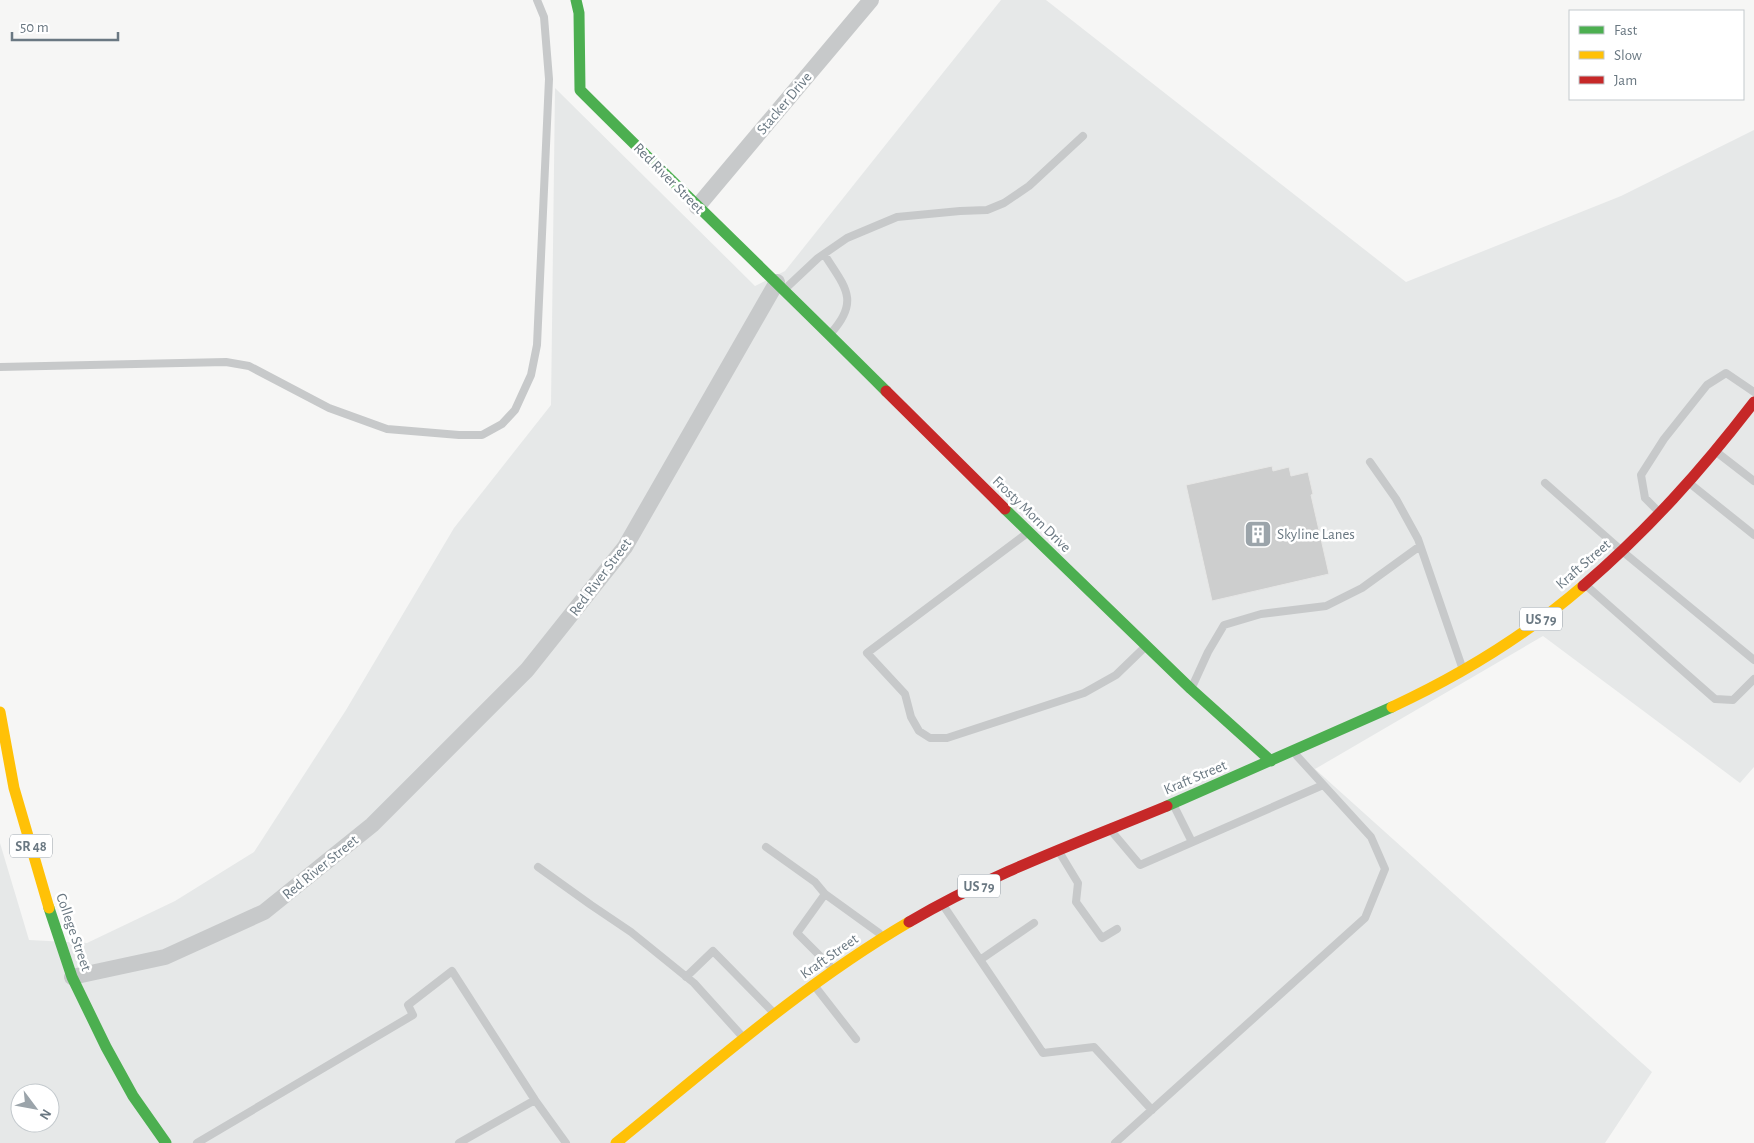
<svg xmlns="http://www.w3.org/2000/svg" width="1754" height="1143" font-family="'Alegreya Sans',sans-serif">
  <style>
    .built { fill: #e6e8e8; fill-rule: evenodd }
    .building { fill: #cdcece; stroke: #e6e6e5 }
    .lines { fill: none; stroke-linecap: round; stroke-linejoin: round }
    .lane { stroke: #c7c9ca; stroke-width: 8 }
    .street { stroke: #c7c9ca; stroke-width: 16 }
    .fast { stroke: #4caf50; stroke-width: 11 }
    .slow { stroke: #ffc107; stroke-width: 11 }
    .jam { stroke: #c62828; stroke-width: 11 }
    .labels { text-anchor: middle; stroke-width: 5; stroke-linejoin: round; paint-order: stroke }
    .shield { fill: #fff; stroke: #97a0a8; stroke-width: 1 }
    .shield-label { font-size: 14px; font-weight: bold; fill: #6a7882 }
    .street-label { font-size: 15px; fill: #6a7882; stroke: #fff }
    .poi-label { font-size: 15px; fill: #6a7882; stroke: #fff; text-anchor: start }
  </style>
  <rect width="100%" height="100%" fill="#f6f6f5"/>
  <path class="built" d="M1001,0h45l360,282 215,-86 133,-66v637l-14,16 -197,-147 -228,133 337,303 -47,71h-1605v-300l29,97 58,3 88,-42 79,-49 92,-142 108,-182 97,-123 4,-317 200,198 30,-15zM20,1093h30v30h-30z"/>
  <path class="building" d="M1272,466l1,5 16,-4 2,9 17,-4 5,22 -2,1 18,79 -117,27 -26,-116z"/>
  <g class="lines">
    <path class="lane" d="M824,254c20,32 37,46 7,79
      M786,288l32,-30 29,-20 50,-21 63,-6 27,-1 17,-7 25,-17 54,-50
      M0,367l226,-5 23,4 80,42 58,21 72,6h23l20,-11 13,-14 16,-35 6,-30 12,-266 -5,-62 -7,-17
      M1719,454l35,27
      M1370,462l26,37 22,40 44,128
      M1545,483l77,68 132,109
      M1693,486l61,49
      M1657,510l-12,-12 -4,-23 23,-36 43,-54 19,-12 28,19
      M1026,534l-159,119 38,41 6,23 8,14 11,7h17l137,-45 32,-18 29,-28
      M1589,588l126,111 18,1 21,-21
      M1192,687l16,-35 16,-27 37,-11 65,-8 36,-18 58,-42
      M1175,808l17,34
      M1113,833l27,32 183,-80
      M766,847l49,35 10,12
      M1061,855l17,28 -2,19 26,36 15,-9
      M538,867l53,38 40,27 63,51 47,52
      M945,908l98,145 51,-6 58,63
      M980,960l54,-37
      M830,966l-33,-33 28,-39 54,39
      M686,977l27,-26 59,60
      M817,989l39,50
      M197,1143l216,-128 -5,-10 44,-34 83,129 31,43
      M459,1143l76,-43
      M1115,1143l250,-225 20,-49 -14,-32 -74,-81"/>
    <path class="street" d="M697,207l174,-207
      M72,977l93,-20 99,-45 108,-87 155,-155 98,-123 152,-265"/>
    <path class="fast" d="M576,0l3,13 1,77c101,101 205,200 306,301
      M1005,509l186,180 80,72
      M1167,806l225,-99
      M49,908l23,69 34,70 27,49 33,47"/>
    <path class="slow" d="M1392,707c69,-32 133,-71 191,-121
      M0,712l14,76 35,120
      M616,1143c95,-77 187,-159 293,-221"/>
    <path class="jam" d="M886,391l119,118
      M1583,586c66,-57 118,-115 171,-184
      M909,922c81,-48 171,-80 258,-116"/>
  </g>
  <defs>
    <g id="building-square" transform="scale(1.4375)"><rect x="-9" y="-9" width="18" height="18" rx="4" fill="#9ba4aa" stroke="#fff"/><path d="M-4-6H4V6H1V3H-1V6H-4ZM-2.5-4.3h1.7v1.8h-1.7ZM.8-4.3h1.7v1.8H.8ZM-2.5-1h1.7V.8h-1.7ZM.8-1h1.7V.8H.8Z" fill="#fff"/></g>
  </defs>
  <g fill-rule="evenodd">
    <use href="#building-square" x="1258" y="534"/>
  </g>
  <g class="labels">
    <g class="shield">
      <rect x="1520" y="607.5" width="42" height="23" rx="4"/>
      <rect x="10" y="834.5" width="42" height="23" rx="4"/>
      <rect x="958" y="874.5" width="42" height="23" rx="4"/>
    </g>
    <g class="shield-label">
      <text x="1541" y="624">US 79</text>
      <text x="31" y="851">SR 48</text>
      <text x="979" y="891">US 79</text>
    </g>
    <g class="street-label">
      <text transform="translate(784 103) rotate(-50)" y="5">Stacker Drive</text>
      <text transform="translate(669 178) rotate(45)" y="5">Red River Street</text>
      <text transform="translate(1032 514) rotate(44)" y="5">Frosty Morn Drive</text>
      <text transform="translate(1583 564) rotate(-41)" y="5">Kraft Street</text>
      <text transform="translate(600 577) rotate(-53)" y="5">Red River Street</text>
      <text transform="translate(1195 777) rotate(-23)" y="5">Kraft Street</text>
      <text transform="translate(320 867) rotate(-39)" y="5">Red River Street</text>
      <text transform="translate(74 932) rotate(71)" y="5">College Street</text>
      <text transform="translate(829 956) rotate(-35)" y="5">Kraft Street</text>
    </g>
    <g class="poi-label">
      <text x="1277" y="539">Skyline Lanes</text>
    </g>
  </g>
  <rect x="1569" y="10" width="175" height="90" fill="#ffffff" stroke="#c3c9cd"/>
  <rect x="1579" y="26" width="25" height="8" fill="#4caf50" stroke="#c3c9cd"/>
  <text x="1614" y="35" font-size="15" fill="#6a7882">Fast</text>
  <rect x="1579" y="51" width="25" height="8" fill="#ffc107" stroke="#c3c9cd"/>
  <text x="1614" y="60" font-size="15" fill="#6a7882">Slow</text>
  <rect x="1579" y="76" width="25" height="8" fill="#c62828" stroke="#c3c9cd"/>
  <text x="1614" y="85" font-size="15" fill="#6a7882">Jam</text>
  <g transform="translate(35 1108) rotate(122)"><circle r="24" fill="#ffffff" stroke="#c3c9cd"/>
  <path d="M0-4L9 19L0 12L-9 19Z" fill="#9ba4aa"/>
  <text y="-8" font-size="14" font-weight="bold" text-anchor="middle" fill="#6a7882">N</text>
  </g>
  <path d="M12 32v8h106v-8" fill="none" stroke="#6a7882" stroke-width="2.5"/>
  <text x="20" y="32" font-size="15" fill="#6a7882" stroke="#ffffff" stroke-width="4" paint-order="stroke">50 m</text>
</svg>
